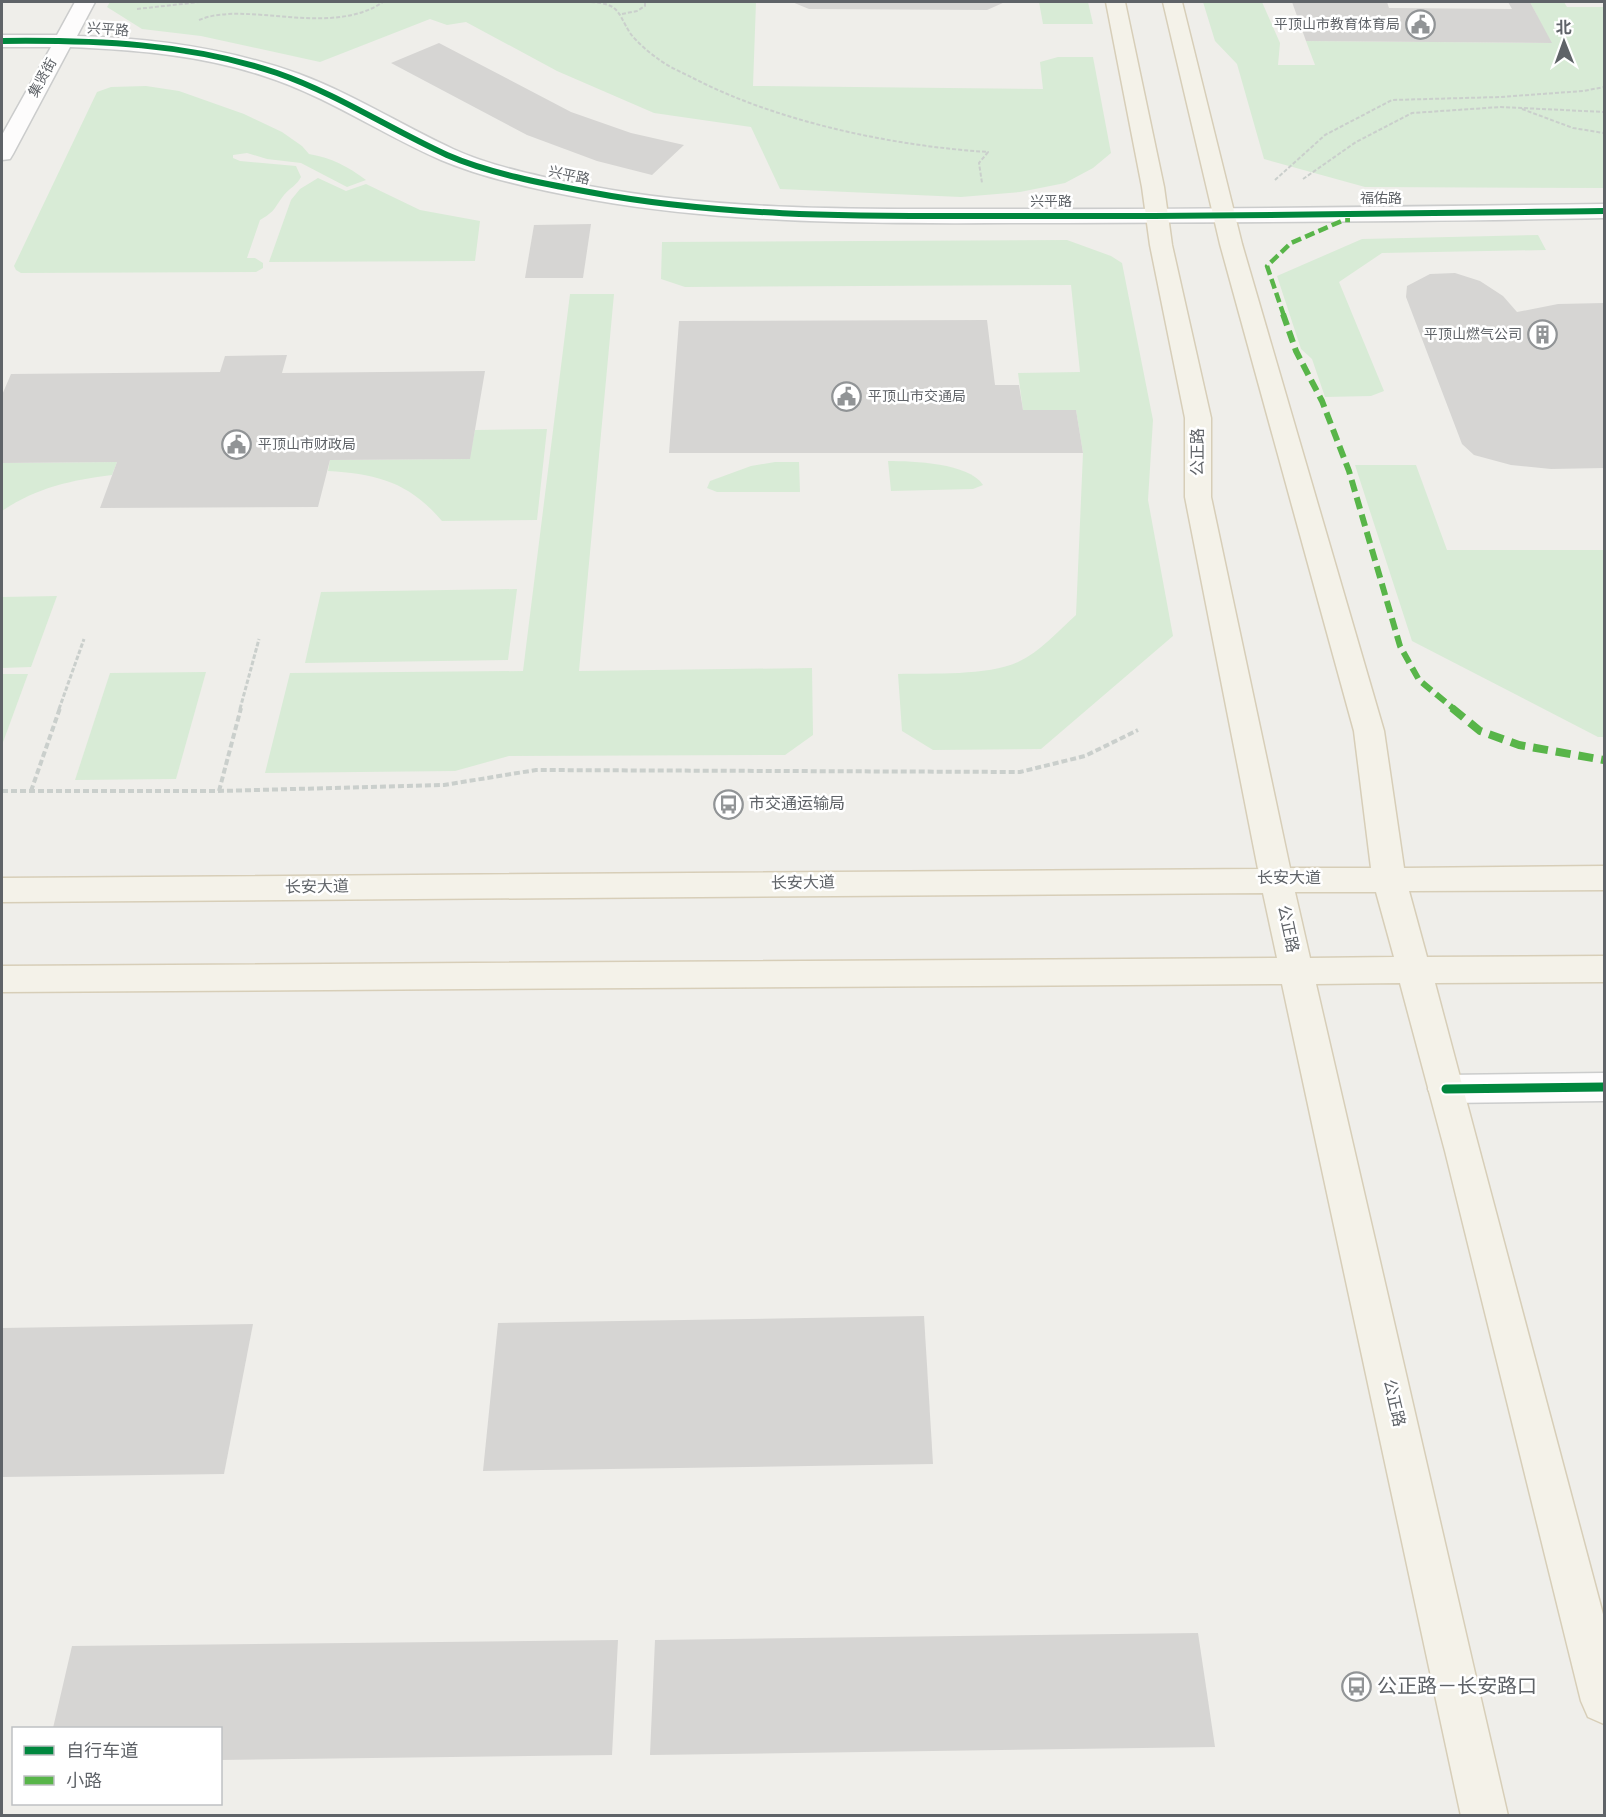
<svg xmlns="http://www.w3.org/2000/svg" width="1606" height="1817" font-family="'Source Sans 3','Noto Sans SC',sans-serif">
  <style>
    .green { fill: #d8ebd6 }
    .building { fill: #d6d5d3 }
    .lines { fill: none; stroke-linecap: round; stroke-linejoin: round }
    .minor-casing { stroke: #cbcccc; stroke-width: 3 }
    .major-casing { stroke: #d7ceb8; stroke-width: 3 }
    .path-far2 { stroke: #cacfcc; stroke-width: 2; stroke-dasharray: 4 2; stroke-linecap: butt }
    .path-far1 { stroke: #cacfcc; stroke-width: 3; stroke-dasharray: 4.5 2; stroke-linecap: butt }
    .path { stroke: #cacfcc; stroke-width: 4; stroke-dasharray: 6 3; stroke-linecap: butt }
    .minor { fill: #fdfcfc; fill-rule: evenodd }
    .major { fill: #f4f2e9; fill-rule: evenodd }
    .quiet-far2 { stroke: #58b549; stroke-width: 4.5; stroke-dasharray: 10 4.5; stroke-linecap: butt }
    .quiet-far1 { stroke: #58b549; stroke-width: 6; stroke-dasharray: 12 6; stroke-linecap: butt }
    .quiet { stroke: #58b549; stroke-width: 8; stroke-dasharray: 15 8; stroke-linecap: butt }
    .cycleway-far1-casing { stroke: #fff; stroke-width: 8 }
    .cycleway-casing { stroke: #fff; stroke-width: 13 }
    .cycleway-far1 { stroke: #00873e; stroke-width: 6 }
    .cycleway { stroke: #00873e; stroke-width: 9 }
    .labels { text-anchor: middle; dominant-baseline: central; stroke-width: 5; stroke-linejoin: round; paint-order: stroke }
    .far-poi-label { font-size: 14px; fill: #5f6368; stroke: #fff; text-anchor: end }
    .far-street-label { font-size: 14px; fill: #5f6368; stroke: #fff }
    .street-label { font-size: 16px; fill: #5f6368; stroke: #fff }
    .poi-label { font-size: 16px; fill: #5f6368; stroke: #fff; text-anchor: start }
    .near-poi-label { font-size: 20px; fill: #5f6368; stroke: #fff; text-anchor: start }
  </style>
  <rect width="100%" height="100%" fill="#efeeea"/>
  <g class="green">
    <polygon points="110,2 756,2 753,86 1043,89 1040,62 1058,57 1093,57 1111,153 1093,168 1065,183 1020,192 961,197 780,189 751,127 654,113 557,71 466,22 447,25 430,19 320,62 201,36 142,29 107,7"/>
    <polygon points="1039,2 1088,2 1093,24 1043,24"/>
    <polygon points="1203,2 1262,2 1280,43 1278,65 1315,65 1306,41 1551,43 1530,2 1564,2 1567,7 1604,7 1604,188 1365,187 1264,159 1237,64 1215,41"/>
    <path d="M 146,86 L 179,91 L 244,114 L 282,132 L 302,146 L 309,154 C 332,158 347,166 366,180 L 347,187 L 301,163 L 267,159 L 247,153 L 233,155 L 233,158 L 240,161 L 296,166 L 301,177 C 297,185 290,188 284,195 C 273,209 277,210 260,220 L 247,258 L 255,258 L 263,263 L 263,268 L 256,272 L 21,273 L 16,270 L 14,266 L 97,92 L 111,87 Z"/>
    <polygon points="318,178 346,191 366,184 420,210 480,221 475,261 269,262 291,200 300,189"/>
    <polygon points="1538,235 1546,250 1382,253 1339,282 1384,391 1371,396 1325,397 1312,359 1301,349 1277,276 1362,239"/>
    <path d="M 1067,240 L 1111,256 L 1122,263 L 1153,420 L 1148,500 L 1173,636 L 1041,749 L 933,750 L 902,731 L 898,674 C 932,673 987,676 1018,662 C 1040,652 1058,631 1076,615 L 1083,453 L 1076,410 L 1023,410 L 1018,373 L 1080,372 L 1071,285 L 685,287 L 661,279 L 662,242 Z"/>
    <polygon points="570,294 614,294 579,671 812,668 813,735 785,755 509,756 455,771 265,773 290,673 523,671"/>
    <path d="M 547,429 L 537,520 L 442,521 C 409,482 377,474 328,471 L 330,460 L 469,459 L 475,430 Z"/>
    <path d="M 888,461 C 913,461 969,463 983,485 L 973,489 L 891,491 Z"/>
    <path d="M 117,462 L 112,475 C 71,480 36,488 2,511 L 2,463 Z"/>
    <polygon points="775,462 799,462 800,492 717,492 707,488 710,481 751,466"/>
    <polygon points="1355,465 1416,465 1447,550 1604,550 1604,737 1598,737 1412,641"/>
    <polygon points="517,589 508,660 305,663 321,592"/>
    <polygon points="57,596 31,667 2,668 2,597"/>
    <polygon points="206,672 176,779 75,780 110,673"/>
    <polygon points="2,674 28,674 2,745"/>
  </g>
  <g class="building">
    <polygon points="792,2 1005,2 987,10 809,9"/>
    <polygon points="1292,2 1387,2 1389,8 1512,9 1508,2 1530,2 1552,43 1306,41"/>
    <polygon points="439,43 571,112 631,133 684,145 652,175 597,161 527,135 391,63"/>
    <polygon points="591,224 583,278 525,278 534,225"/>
    <polygon points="1455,273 1480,281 1503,296 1517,312 1558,304 1604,303 1604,468 1551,469 1511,465 1474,455 1462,444 1406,297 1407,286 1430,274"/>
    <polygon points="987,320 995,385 1019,385 1023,410 1076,410 1083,453 669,453 679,321"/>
    <polygon points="287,355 282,373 485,371 470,459 330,460 318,507 100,508 117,462 2,463 2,395 11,374 220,372 225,356"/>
    <polygon points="924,1316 933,1464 483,1471 498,1323"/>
    <polygon points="253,1324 224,1474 2,1477 2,1328"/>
    <polygon points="1198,1633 1215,1747 650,1755 655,1640"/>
    <polygon points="618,1640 612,1755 220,1760 220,1728 53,1728 72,1646"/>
  </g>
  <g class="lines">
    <defs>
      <g id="minor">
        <path d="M 75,2 L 95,2 L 77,36 C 153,38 227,48 299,74 C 353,94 401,125 453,149 C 492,167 547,178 589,186 C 727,212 870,209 1010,209 C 1208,210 1406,206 1604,204 L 1604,218 C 1424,222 1243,222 1063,223 C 906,223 747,227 593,200 C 547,192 483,178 441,160 C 381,134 327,96 264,76 C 201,55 136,50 70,47 L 13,154 L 10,159 L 2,160 L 2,135 L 51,47 L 2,47 L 2,35 L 57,35 Z"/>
        <polygon points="1604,1073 1604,1101 1446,1103 1433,1099 1428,1089 1433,1079 1446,1075"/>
      </g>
      <path id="major" d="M 1106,2 L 1125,2 L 1164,187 L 1172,245 L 1211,418 L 1211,497 L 1290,868 L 1371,868 L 1354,731 L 1220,244 L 1163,2 L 1182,2 L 1242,244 L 1384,731 L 1404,868 L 1604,866 L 1604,890 L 1409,891 L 1427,957 L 1604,956 L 1604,982 L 1435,983 L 1604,1618 L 1604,1724 L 1588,1717 L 1581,1701 L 1445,1151 L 1400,983 L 1316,984 L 1508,1816 L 1461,1816 L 1282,984 L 2,992 L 2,966 L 1277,958 L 1263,893 L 2,902 L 2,878 L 1258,869 L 1185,497 L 1185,418 L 1150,245 L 1142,187 ZM 1295,892 L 1376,892 L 1394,957 L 1310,958 Z"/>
    </defs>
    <use href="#minor" class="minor-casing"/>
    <use href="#major" class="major-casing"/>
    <g class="path-far2">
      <path d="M 591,2 C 620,4 617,12 630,33 C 636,41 648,52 657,58 C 667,66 681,72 693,78 C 778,122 893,146 988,152 L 979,163 L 982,183"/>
      <polyline points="137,9 200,2"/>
      <polyline points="622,14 637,11 645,6 645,2"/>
      <path d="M 199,20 C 246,0 330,38 383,2"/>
      <polyline points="1522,109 1573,128 1604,133"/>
      <polyline points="1303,179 1356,142 1412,113 1501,107 1604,112"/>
      <polyline points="1275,180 1325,135 1392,100 1500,97 1583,91 1604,87"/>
    </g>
    <g class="path-far1">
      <polyline points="59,709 84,639"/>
      <polyline points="240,709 259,639"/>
    </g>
    <g class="path">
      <polyline points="2,791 219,791 444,785 536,770 1020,772 1085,756 1138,730"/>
      <polyline points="31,791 60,708"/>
      <polyline points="219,791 241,708"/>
    </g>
    <use href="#minor" class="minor"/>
    <use href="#major" class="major"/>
    <polyline class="quiet-far2" points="1284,316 1267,266 1291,243 1344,220 1350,220"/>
    <polyline class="quiet-far1" points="1283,314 1296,351 1322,401 1349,471 1400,646 1419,680 1454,709"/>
    <polyline class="quiet" points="1452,708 1480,731 1519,745 1604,760"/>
    <defs>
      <path id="cycleway-far1" d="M 2,41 C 95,40 189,43 277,73 C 337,94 390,129 447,155 C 488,173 545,184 589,192 C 726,218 867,216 1006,216 C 1205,217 1405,213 1604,211"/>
      <polyline id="cycleway" points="1446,1089 1604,1087"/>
    </defs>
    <use href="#cycleway-far1" class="cycleway-far1-casing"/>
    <use href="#cycleway" class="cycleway-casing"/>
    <use href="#cycleway-far1" class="cycleway-far1"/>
    <use href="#cycleway" class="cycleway"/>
  </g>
  <defs>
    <symbol id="civic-ring" viewBox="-11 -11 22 22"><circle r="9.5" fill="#fff" stroke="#919496" stroke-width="1.5"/><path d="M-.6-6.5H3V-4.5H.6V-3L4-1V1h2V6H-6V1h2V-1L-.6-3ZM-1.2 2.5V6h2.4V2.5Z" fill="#919496"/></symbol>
    <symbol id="building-ring" viewBox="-11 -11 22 22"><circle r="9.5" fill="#fff" stroke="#919496" stroke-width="1.5"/><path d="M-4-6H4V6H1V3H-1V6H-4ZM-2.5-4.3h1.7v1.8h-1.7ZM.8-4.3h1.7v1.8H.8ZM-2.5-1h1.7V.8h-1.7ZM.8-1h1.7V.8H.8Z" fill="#919496"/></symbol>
    <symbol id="bus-ring" viewBox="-11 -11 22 22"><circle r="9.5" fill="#fff" stroke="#919496" stroke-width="1.5"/><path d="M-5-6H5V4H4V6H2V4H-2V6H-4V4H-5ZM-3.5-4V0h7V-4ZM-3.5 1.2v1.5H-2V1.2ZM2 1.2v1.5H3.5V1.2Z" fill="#919496"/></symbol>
  </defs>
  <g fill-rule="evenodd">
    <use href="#civic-ring" x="1404" y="8" width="33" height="33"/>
    <use href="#building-ring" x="1526" y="318" width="33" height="33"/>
    <use href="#civic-ring" x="830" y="380" width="33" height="33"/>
    <use href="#civic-ring" x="220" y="428" width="33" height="33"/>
    <use href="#bus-ring" x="712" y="788" width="33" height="33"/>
    <use href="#bus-ring" x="1340" y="1670" width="33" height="33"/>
  </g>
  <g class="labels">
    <g class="far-poi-label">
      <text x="1400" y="25">平顶山市教育体育局</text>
      <text x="1522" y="335">平顶山燃气公司</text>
      <text x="868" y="397" text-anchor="start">平顶山市交通局</text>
      <text x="258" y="445" text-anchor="start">平顶山市财政局</text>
    </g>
    <g class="far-street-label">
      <text transform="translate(108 30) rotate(4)">兴平路</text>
      <text transform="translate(43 78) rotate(-61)">集贤街</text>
      <text transform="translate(569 176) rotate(12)">兴平路</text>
      <text x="1381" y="199">福佑路</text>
      <text x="1051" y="202">兴平路</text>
    </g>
    <g class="street-label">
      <text transform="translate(1198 452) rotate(-90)">公正路</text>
      <text x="1289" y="878">长安大道</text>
      <text transform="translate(803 883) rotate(-1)">长安大道</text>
      <text transform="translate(317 887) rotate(-1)">长安大道</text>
      <text transform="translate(1288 929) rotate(78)">公正路</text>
      <text transform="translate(1394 1403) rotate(77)">公正路</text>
    </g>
    <g class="poi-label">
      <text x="749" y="804">市交通运输局</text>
    </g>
    <g class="near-poi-label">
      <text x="1377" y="1687">公正路－长安路口</text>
    </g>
  </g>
  <rect width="1606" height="1817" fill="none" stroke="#5f6368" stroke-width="6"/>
  <rect x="12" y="1727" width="210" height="78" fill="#ffffff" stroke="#bfc1c3" stroke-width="1.5"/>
  <rect x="24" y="1746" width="30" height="9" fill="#00873e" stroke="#bfc1c3" stroke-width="1.5"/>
  <text x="66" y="1757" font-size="18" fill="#5f6368">自行车道</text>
  <rect x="24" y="1776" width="30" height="9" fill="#58b549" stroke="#bfc1c3" stroke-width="1.5"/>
  <text x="66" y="1787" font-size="18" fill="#5f6368">小路</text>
  <g transform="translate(1564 42) rotate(359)" stroke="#ffffff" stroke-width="4.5" paint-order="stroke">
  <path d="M0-4.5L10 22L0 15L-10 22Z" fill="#5f6368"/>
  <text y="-9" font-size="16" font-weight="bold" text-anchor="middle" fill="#5f6368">北</text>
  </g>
</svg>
